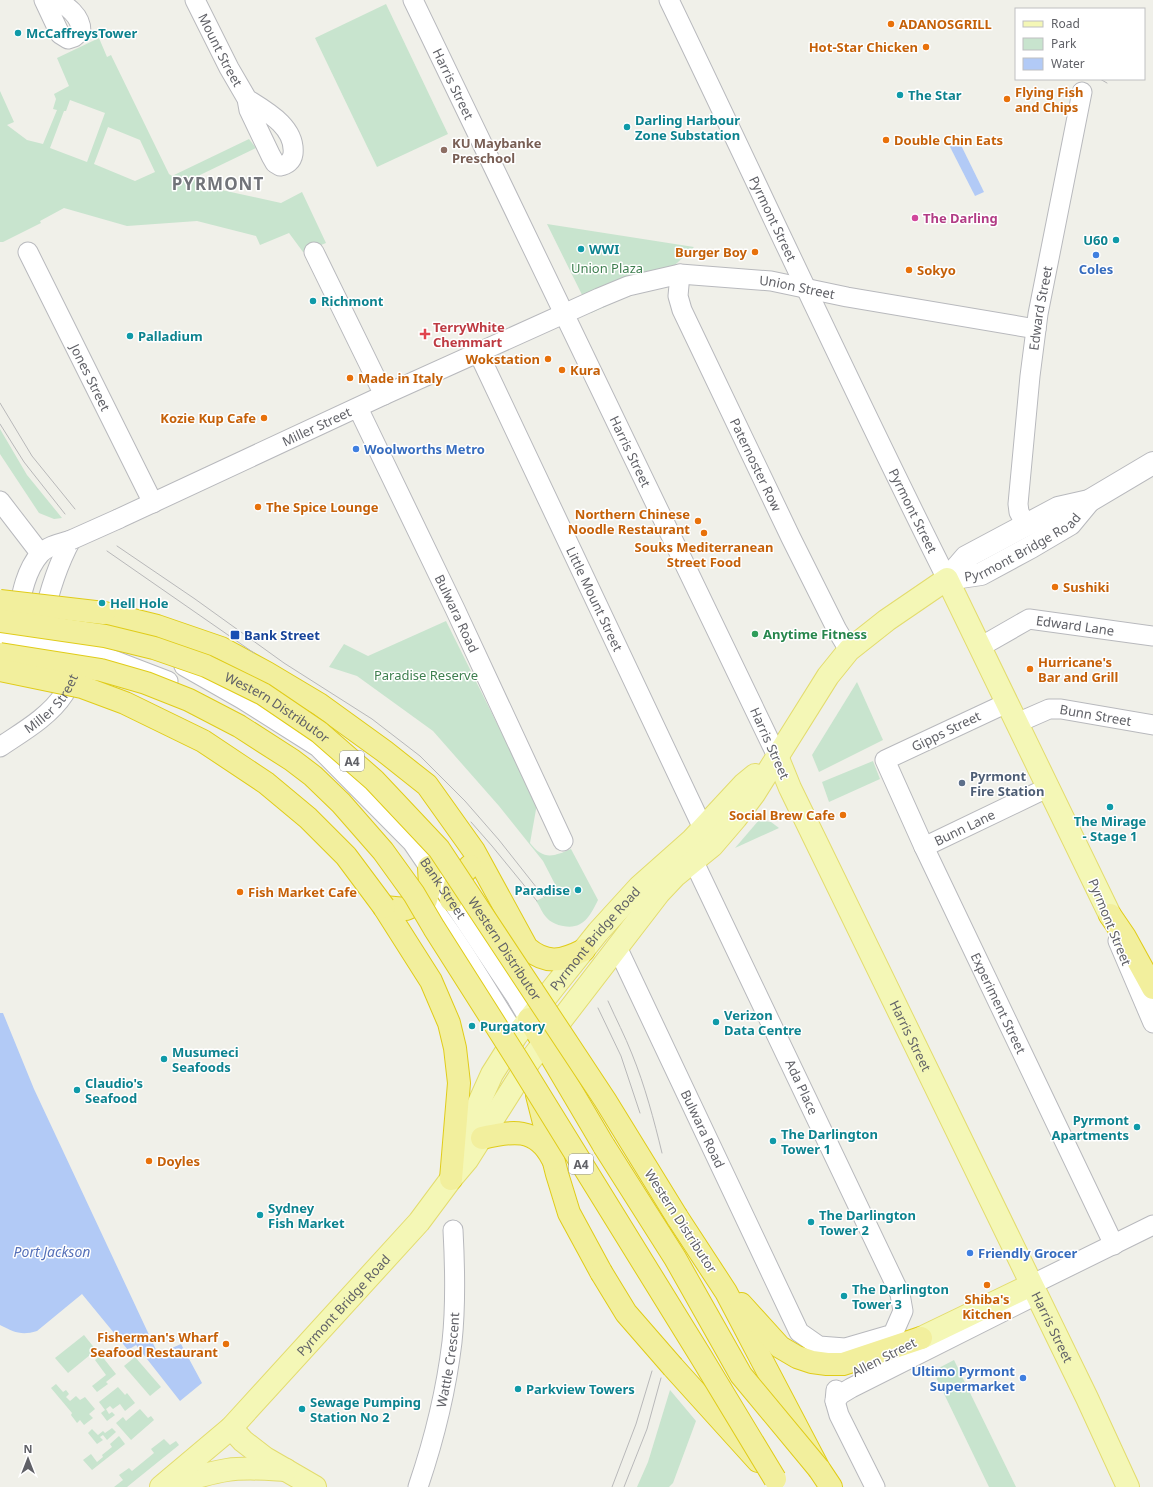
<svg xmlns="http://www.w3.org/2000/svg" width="1153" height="1487" font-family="'Noto Sans',sans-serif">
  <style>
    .green { fill: #c8e4ce; fill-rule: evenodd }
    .water { fill: #b2caf6 }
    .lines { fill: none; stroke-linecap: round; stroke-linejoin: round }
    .minor-casing { stroke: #b8b9bd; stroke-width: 21 }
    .tertiary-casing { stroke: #b8b9bd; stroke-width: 24 }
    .primary-casing { stroke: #e3dc6e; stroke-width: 24 }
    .motorway-casing { stroke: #e0cc19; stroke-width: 24 }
    .minor { stroke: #fff; stroke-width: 19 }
    .tertiary { stroke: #fff; stroke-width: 22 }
    .primary { stroke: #f4f7b6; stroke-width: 22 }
    .motorway { stroke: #f2ef9d; stroke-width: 22 }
    .tram { stroke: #b8b8b9; stroke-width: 1 }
    .minor-bridge-casing { stroke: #b8b9bd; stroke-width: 21; stroke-linecap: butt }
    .motorway-bridge-casing { stroke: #e0cc19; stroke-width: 24; stroke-linecap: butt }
    .minor-bridge { stroke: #fff; stroke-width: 19 }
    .motorway-bridge { stroke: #f2ef9d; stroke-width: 22 }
    .food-dot { fill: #e8710a; stroke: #fff; stroke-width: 1.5 }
    .culture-dot { fill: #0f9aa8; stroke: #fff; stroke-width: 1.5 }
    .education-dot { fill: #8d6e63; stroke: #fff; stroke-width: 1.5 }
    .hotel-dot { fill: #d1479c; stroke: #fff; stroke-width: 1.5 }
    .shop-dot { fill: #3f7fe0; stroke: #fff; stroke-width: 1.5 }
    .health-dot { fill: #e0444e; stroke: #fff; stroke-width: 1.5 }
    .leisure-dot { fill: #2e9e5b; stroke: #fff; stroke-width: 1.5 }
    .transit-dot { fill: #1a4fb4; stroke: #fff; stroke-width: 1.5 }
    .service-dot { fill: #5c6f8a; stroke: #fff; stroke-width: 1.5 }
    .labels { text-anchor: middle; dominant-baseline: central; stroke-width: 3; stroke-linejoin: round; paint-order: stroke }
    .shield { fill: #fff; stroke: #909095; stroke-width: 1 }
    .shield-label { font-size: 12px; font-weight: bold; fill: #606167 }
    .food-label { font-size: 13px; font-weight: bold; fill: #c56008; stroke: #fff; text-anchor: start }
    .culture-label { font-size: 13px; font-weight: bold; fill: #0d838f; stroke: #fff; text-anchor: start }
    .street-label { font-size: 13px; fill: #606167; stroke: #fff }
    .education-label { font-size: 13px; font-weight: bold; fill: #785e54; stroke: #fff; text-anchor: start }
    .hotel-label { font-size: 13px; font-weight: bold; fill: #b23c85; stroke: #fff; text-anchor: start }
    .park-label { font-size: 13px; fill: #3e7f4f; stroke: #fff }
    .shop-label { font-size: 13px; font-weight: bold; fill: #366cbe; stroke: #fff; text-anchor: start }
    .health-label { font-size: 13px; font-weight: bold; fill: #be3a42; stroke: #fff; text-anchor: start }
    .leisure-label { font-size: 13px; font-weight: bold; fill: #27864d; stroke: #fff; text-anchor: start }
    .transit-label { font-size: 13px; font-weight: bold; fill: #164399; stroke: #fff; text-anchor: start }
    .service-label { font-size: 13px; font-weight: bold; fill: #4e5e75; stroke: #fff; text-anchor: start }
    .water-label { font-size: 14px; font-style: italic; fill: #5671b9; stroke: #fff }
    .district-label { font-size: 17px; font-weight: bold; letter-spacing: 1px; fill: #717379; stroke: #fff }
  </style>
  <rect width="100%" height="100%" fill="#f0f0e9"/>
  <g class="green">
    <polygon points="386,4 448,134 377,167 315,38"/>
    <path d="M 99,38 L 107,57 L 111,55 L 169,174 L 172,176 L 249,139 L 256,148 L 200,175 L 201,191 L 217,189 L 281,203 L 302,192 L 326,243 L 303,252 L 289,233 L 260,245 L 256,236 L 197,221 L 127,226 L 64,208 L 40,221 L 41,223 L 3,242 L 0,242 L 0,91 L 14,122 L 7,125 L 27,140 L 43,144 L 57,110 L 53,109 L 56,99 L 54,94 L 69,86 L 57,58 ZM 70,100 L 105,113 L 87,162 L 50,148 L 64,111 L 66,111 ZM 108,127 L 140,140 L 155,172 L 135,181 L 94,164 Z"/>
    <polygon points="547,224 694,247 676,264 660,282 591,313"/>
    <polygon points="0,429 27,475 62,518 54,519 39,513 0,454"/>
    <path d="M 446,621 L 537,804 L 530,843 C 543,860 553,857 571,849 L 598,900 C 590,916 583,930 563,926 C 557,925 550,922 546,917 C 542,913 540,906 536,901 L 558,890 L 543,861 L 499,806 L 433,731 L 357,676 L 329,667 L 344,644 L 368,656 Z"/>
    <polygon points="857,682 883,740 819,772 812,755"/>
    <polygon points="873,761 880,779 829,802 822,782"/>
    <polygon points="759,820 771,822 779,828 735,848"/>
    <polygon points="84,1335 96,1350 68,1373 55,1358"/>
    <polygon points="101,1355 116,1374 106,1382 108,1384 97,1392 92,1386 106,1375 95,1360"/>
    <polygon points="135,1357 161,1387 150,1396 124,1366"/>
    <polygon points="954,1360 1016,1487 989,1487 933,1371"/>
    <polygon points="56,1384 63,1392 66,1390 69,1394 66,1397 70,1401 76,1396 80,1400 85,1397 95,1409 89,1414 93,1418 84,1425 80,1420 77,1423 71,1415 72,1413 51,1388"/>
    <polygon points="118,1387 125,1395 127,1393 135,1403 125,1411 120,1404 113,1409 110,1406 106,1409 109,1414 112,1412 115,1415 107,1421 101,1413 105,1410 99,1402"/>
    <polygon points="670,1390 696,1421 673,1483 669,1487 637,1487 648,1462"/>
    <polygon points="140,1409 148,1418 151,1416 154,1420 131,1440 116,1423 123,1417 126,1421"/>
    <polygon points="112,1428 116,1432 107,1440 103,1435 100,1437 103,1440 97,1444 88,1433 92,1429 98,1435 103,1431 105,1433"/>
    <polygon points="119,1436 125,1444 92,1470 83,1460 91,1454 97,1462 103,1457 102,1455 112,1447 110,1444"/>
    <polygon points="164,1439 170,1445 176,1441 179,1445 127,1487 114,1487 123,1480 119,1475 129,1468 132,1471 154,1453 151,1449"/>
  </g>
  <g class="water">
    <polygon points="958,139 984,192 975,196 948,143"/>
    <path d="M 0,1013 L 3,1013 L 34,1089 L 158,1354 L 181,1344 L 202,1383 L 180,1401 L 136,1345 L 128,1350 L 82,1294 L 37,1331 C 21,1336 14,1332 0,1325 Z"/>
  </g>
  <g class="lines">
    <defs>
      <g id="minor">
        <path d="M 44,0 L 60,34 L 68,39 L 74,37 L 81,31 C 81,16 67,5 54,0"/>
        <path id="s1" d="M 195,0 L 229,68 L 247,99 L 249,110 L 271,156 L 275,163 L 280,166 C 287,165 292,161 293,154 C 296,127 266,111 247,99"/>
        <path id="s2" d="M 413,0 L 777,756"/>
        <path id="s3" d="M 669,0 C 762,193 851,388 947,579"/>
        <path id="s4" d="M 28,252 L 153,503"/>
        <polyline points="314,252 384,395"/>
        <path id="s5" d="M 680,274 L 678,296 L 682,310 L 791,538 L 837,630 L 849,650"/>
        <path id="s6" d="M 478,352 L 709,841"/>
        <path id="s7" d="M 358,408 L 455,609 L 563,841"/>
        <polyline points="0,501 40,553"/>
        <path id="s8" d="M 118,519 L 384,395 L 599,298 L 628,286 L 680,274 L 771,281 L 847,297 L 1036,329"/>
        <path id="s9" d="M 1026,525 L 1019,512 L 1018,504 L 1030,376 L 1038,314 L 1082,92"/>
        <path d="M 17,618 C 21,597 25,571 40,554 C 47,546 61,543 71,540"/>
        <path d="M 43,620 C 49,592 57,566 71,540"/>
        <polyline points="0,634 13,638 39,642 95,653 168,681"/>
        <path id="s10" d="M 980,647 L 1029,619 L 1153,636"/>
        <path id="s11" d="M 184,666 L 242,699 L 318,747 L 412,842 L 442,886 L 516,997 L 529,1019"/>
        <path id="s12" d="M 1007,703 L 885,760 L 924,847 L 1114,1245"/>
        <path id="s13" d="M 1017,723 L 1049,709 L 1061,709 L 1153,725"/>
        <path id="s14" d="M 0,747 C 22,732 49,717 64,694 C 68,687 72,679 75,672"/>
        <path id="s15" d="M 924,847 L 1049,787"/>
        <path d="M 428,902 C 461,944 487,991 516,1036"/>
        <polyline points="1118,941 1153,1023"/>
        <path id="s16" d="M 617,947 L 799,1332 L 819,1346 L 845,1348 L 893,1334 L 903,1311 L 900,1294 L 693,860"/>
        <polyline points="1031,1285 1153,1225"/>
        <polyline points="836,1390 835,1401 839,1415 875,1487"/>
        <polyline points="835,1401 841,1394 851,1388 1036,1295"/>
        <path id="s17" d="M 418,1487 C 434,1440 446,1392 452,1342 C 456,1305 455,1267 453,1230"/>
      </g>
      <g id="tertiary">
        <polyline points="947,579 966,557 1058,508 1089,501 1153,463"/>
        <path id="s18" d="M 947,579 L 981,574 L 1031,547 L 1070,524 L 1089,501"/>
      </g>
      <g id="primary">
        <path id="s19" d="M 777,756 L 790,788 L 1087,1398 L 1128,1487"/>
        <path id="s20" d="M 458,1159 L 473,1116 L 492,1074 L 516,1036 L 554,987 L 598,932 L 639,887 L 692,840 L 744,784 L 755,775"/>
        <polyline points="921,1338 1031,1285"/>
        <polyline points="231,1428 243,1441 265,1458 315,1487"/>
        <path d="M 169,1485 C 188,1480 207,1473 227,1470 C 246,1467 267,1469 286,1470"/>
        <path id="s21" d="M 161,1487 L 231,1428 L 419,1222 L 451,1179 L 467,1160 L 529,1062 L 659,893 L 675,876 L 712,846 L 736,818 L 754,794 L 828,676 L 849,650 L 887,620 L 947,579 L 1110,915"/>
      </g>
      <g id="motorway">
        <path d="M 104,613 L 157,626 L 221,648 L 267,673 L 319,704 L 384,751 L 427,785 L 474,851 L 527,948 C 547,965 562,961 584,950"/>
        <polyline points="451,900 456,881 470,866"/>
        <polyline points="384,907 431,981 449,1023 455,1048 459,1083 451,1179"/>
        <polyline points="384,907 406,909 426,900 430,886 429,867"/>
        <polyline points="1110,915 1125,937 1153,988"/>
        <polyline points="529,1019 604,1146"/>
        <polyline points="537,1095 557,1174 569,1213 601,1272"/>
        <path d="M 482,1138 C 512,1131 536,1127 552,1158"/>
        <polyline points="677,1217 726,1292 819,1469 831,1487"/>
        <polyline points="741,1304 780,1347 797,1357 812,1362 827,1364 843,1364 921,1338"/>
        <polyline points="673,1367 758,1461"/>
      </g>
    </defs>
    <use href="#minor" class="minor-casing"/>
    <use href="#tertiary" class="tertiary-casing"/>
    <use href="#primary" class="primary-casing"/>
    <use href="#motorway" class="motorway-casing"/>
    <use href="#minor" class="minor"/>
    <use href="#tertiary" class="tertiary"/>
    <use href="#primary" class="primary"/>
    <use href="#motorway" class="motorway"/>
    <g class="tram">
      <polyline points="1100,79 1107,83"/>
      <polyline points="0,403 32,456 75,509"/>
      <polyline points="0,424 24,462 65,514"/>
      <polyline points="117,546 195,599 284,663 372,719 420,756 465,801 499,840 544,897"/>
      <polyline points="107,551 254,653"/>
      <polyline points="471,822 492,846 537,901"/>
      <path d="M 608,1001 C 616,1019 625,1036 632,1054 C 645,1086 654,1120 662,1153"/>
      <polyline points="598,1008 621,1056 640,1113"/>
      <polyline points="612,1487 636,1424 652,1371"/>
      <polyline points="624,1487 647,1429 661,1378"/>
    </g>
    <defs>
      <polyline id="minor-bridge" points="71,540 118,519"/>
      <g id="motorway-bridge">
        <polyline points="0,601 104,613"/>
        <path id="s22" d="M 0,621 L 105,636 L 154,648 L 206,666 L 263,694 L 319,732 L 374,780 L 439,849 L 605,1100 L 677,1217"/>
        <polyline points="0,654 101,670 146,683 189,700 239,726 292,760 313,776 341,803 383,851 414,894 434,928 519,1062 700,1355 775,1479"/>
        <polyline points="0,670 82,687 125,703 203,741 266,783 308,818 346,856 384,907"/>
        <polyline points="604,1146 675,1258 741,1375 819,1469"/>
        <polyline points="601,1272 626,1313 673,1367"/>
      </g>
    </defs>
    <use href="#minor-bridge" class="minor-bridge-casing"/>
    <use href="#motorway-bridge" class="motorway-bridge-casing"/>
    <use href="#minor-bridge" class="minor-bridge"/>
    <use href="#motorway-bridge" class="motorway-bridge"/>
  </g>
  <g class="food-dot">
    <circle cx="891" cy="24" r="4"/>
    <circle cx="926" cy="47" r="4"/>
    <circle cx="1007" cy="99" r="4"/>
    <circle cx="886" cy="140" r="4"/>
    <circle cx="755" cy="252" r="4"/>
    <circle cx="909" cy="270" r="4"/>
    <circle cx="548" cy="359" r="4"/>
    <circle cx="562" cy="370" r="4"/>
    <circle cx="350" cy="378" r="4"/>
    <circle cx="264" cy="418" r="4"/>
    <circle cx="258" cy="507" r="4"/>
    <circle cx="698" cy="521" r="4"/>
    <circle cx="704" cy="533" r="4"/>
    <circle cx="1055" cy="587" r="4"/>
    <circle cx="1030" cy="669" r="4"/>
    <circle cx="843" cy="815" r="4"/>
    <circle cx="240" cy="892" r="4"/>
    <circle cx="149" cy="1161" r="4"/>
    <circle cx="987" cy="1285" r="4"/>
    <circle cx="226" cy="1344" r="4"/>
  </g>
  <g class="culture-dot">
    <circle cx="18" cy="33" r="4"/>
    <circle cx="900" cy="95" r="4"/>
    <circle cx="627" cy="127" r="4"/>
    <circle cx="1116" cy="240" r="4"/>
    <circle cx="581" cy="249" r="4"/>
    <circle cx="313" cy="301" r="4"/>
    <circle cx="130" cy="336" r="4"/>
    <circle cx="102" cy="603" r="4"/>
    <circle cx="1110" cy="807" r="4"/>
    <circle cx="578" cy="890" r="4"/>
    <circle cx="716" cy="1022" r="4"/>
    <circle cx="472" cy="1026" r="4"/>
    <circle cx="164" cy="1059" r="4"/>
    <circle cx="77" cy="1090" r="4"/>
    <circle cx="1137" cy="1127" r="4"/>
    <circle cx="773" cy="1141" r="4"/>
    <circle cx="260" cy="1215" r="4"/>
    <circle cx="811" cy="1222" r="4"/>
    <circle cx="844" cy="1296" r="4"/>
    <circle cx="518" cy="1389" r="4"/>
    <circle cx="302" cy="1409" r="4"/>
  </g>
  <circle class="education-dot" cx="444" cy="150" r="4"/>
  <circle class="hotel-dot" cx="915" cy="218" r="4"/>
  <g class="shop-dot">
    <circle cx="1096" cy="255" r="4"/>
    <circle cx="356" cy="449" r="4"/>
    <circle cx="970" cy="1253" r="4"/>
    <circle cx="1023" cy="1378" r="4"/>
  </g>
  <path class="health-dot" d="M423 328h4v4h4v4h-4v4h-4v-4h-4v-4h4z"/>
  <circle class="leisure-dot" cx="755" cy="634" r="4"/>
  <rect class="transit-dot" x="230" y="630" width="10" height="10" rx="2"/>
  <circle class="service-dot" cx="962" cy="783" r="4"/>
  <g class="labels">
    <g class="shield">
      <rect x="340" y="751" width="24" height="20" rx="3"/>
      <rect x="569" y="1154" width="24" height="20" rx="3"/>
    </g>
    <g class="shield-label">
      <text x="352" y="761">A4</text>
      <text x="581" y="1164">A4</text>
    </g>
    <g class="food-label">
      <text x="899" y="24">ADANOSGRILL</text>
      <text x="918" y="47" text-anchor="end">Hot-Star Chicken</text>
      <text x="1015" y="92">Flying Fish<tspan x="1015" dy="15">and Chips</tspan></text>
      <text x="894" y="140">Double Chin Eats</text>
      <text x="747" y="252" text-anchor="end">Burger Boy</text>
      <text x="917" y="270">Sokyo</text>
      <text x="540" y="359" text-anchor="end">Wokstation</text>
      <text x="570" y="370">Kura</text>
      <text x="358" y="378">Made in Italy</text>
      <text x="256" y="418" text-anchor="end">Kozie Kup Cafe</text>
      <text x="266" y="507">The Spice Lounge</text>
      <text x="690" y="514" text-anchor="end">Northern Chinese<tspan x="690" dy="15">Noodle Restaurant</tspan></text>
      <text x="704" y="547" text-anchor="middle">Souks Mediterranean<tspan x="704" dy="15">Street Food</tspan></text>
      <text x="1063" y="587">Sushiki</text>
      <text x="1038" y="662">Hurricane's<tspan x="1038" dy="15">Bar and Grill</tspan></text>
      <text x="835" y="815" text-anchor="end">Social Brew Cafe</text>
      <text x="248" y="892">Fish Market Cafe</text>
      <text x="157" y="1161">Doyles</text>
      <text x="987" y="1299" text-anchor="middle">Shiba's<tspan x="987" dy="15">Kitchen</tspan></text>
      <text x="218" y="1337" text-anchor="end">Fisherman's Wharf<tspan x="218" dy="15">Seafood Restaurant</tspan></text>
    </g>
    <g class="culture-label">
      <text x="26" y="33">McCaffreysTower</text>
      <text x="908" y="95">The Star</text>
      <text x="635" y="120">Darling Harbour<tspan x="635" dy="15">Zone Substation</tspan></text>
      <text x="1108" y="240" text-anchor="end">U60</text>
      <text x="589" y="249">WWI</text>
      <text x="321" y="301">Richmont</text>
      <text x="138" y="336">Palladium</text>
      <text x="110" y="603">Hell Hole</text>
      <text x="1110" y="821" text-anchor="middle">The Mirage<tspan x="1110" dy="15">- Stage 1</tspan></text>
      <text x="570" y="890" text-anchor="end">Paradise</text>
      <text x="724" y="1015">Verizon<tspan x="724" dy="15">Data Centre</tspan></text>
      <text x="480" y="1026">Purgatory</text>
      <text x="172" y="1052">Musumeci<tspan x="172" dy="15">Seafoods</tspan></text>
      <text x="85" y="1083">Claudio's<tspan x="85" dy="15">Seafood</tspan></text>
      <text x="1129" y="1120" text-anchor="end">Pyrmont<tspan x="1129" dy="15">Apartments</tspan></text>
      <text x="781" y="1134">The Darlington<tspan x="781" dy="15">Tower 1</tspan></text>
      <text x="268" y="1208">Sydney<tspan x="268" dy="15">Fish Market</tspan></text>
      <text x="819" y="1215">The Darlington<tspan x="819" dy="15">Tower 2</tspan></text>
      <text x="852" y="1289">The Darlington<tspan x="852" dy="15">Tower 3</tspan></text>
      <text x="526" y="1389">Parkview Towers</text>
      <text x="310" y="1402">Sewage Pumping<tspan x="310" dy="15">Station No 2</tspan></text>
    </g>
    <g class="street-label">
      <text stroke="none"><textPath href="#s1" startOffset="56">Mount Street</textPath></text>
      <text stroke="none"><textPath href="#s2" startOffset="93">Harris Street</textPath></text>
      <text stroke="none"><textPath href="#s3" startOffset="242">Pyrmont Street</textPath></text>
      <text stroke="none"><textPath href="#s8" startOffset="732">Union Street</textPath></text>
      <text stroke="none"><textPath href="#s9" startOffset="220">Edward Street</textPath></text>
      <text stroke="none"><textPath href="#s4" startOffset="140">Jones Street</textPath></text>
      <text stroke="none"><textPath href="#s8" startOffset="219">Miller Street</textPath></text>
      <text stroke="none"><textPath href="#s2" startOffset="501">Harris Street</textPath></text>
      <text stroke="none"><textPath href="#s5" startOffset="208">Paternoster Row</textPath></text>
      <text stroke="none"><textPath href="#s3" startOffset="566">Pyrmont Street</textPath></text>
      <text stroke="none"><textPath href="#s18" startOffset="83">Pyrmont Bridge Road</textPath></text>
      <text stroke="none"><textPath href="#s6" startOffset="273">Little Mount Street</textPath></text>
      <text stroke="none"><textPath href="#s7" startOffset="228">Bulwara Road</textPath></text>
      <text stroke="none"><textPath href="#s10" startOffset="103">Edward Lane</textPath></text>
      <text stroke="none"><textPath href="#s14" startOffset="68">Miller Street</textPath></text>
      <text stroke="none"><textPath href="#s22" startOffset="294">Western Distributor</textPath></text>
      <text stroke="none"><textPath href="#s13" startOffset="82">Bunn Street</textPath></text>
      <text transform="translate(946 731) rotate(-26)">Gipps Street</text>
      <text transform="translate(770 743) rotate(66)">Harris Street</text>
      <text stroke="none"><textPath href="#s15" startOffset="45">Bunn Lane</textPath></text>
      <text stroke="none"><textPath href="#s11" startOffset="346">Bank Street</textPath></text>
      <text transform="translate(1110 922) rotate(68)">Pyrmont Street</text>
      <text stroke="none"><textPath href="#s20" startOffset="262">Pyrmont Bridge Road</textPath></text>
      <text stroke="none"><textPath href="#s22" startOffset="630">Western Distributor</textPath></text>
      <text stroke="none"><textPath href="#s12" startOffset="403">Experiment Street</textPath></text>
      <text stroke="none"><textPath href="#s19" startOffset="310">Harris Street</textPath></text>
      <text transform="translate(802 1087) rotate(65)">Ada Place</text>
      <text stroke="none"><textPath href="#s16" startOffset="201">Bulwara Road</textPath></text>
      <text transform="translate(681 1221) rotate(57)">Western Distributor</text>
      <text stroke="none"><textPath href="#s21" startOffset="258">Pyrmont Bridge Road</textPath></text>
      <text stroke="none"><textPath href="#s19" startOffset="634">Harris Street</textPath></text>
      <text transform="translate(884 1357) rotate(-27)">Allen Street</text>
      <text stroke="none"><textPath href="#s17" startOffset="131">Wattle Crescent</textPath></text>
    </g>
    <g class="education-label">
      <text x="452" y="143">KU Maybanke<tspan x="452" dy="15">Preschool</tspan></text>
    </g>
    <g class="hotel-label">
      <text x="923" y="218">The Darling</text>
    </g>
    <g class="park-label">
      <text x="607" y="268">Union Plaza</text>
      <text x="426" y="675">Paradise Reserve</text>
    </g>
    <g class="shop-label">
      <text x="1096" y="269" text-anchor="middle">Coles</text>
      <text x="364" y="449">Woolworths Metro</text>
      <text x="978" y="1253">Friendly Grocer</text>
      <text x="1015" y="1371" text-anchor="end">Ultimo Pyrmont<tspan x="1015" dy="15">Supermarket</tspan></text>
    </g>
    <g class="health-label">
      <text x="433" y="327">TerryWhite<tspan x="433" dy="15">Chemmart</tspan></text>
    </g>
    <g class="leisure-label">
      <text x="763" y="634">Anytime Fitness</text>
    </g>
    <g class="transit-label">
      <text x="244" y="635">Bank Street</text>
    </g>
    <g class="service-label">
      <text x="970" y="776">Pyrmont<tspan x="970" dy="15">Fire Station</tspan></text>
    </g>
    <g class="water-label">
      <text x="52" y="1251">Port Jackson</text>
    </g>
    <g class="district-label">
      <text x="218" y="183">PYRMONT</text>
    </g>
  </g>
  <rect x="1015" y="8" width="130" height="72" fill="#ffffff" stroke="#bfc0c2"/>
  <rect x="1023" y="21" width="20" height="6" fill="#f4f7b6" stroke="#bfc0c2"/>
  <text x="1051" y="28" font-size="12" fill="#606167">Road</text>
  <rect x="1023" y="38" width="20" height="12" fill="#c8e4ce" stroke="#bfc0c2"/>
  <text x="1051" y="48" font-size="12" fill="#606167">Park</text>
  <rect x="1023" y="58" width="20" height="12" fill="#b2caf6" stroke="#bfc0c2"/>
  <text x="1051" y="68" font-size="12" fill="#606167">Water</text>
  <g transform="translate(28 1459)" stroke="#ffffff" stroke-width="3" paint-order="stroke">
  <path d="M0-3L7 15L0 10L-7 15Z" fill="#606167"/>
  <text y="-6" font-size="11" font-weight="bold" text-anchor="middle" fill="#606167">N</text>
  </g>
</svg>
